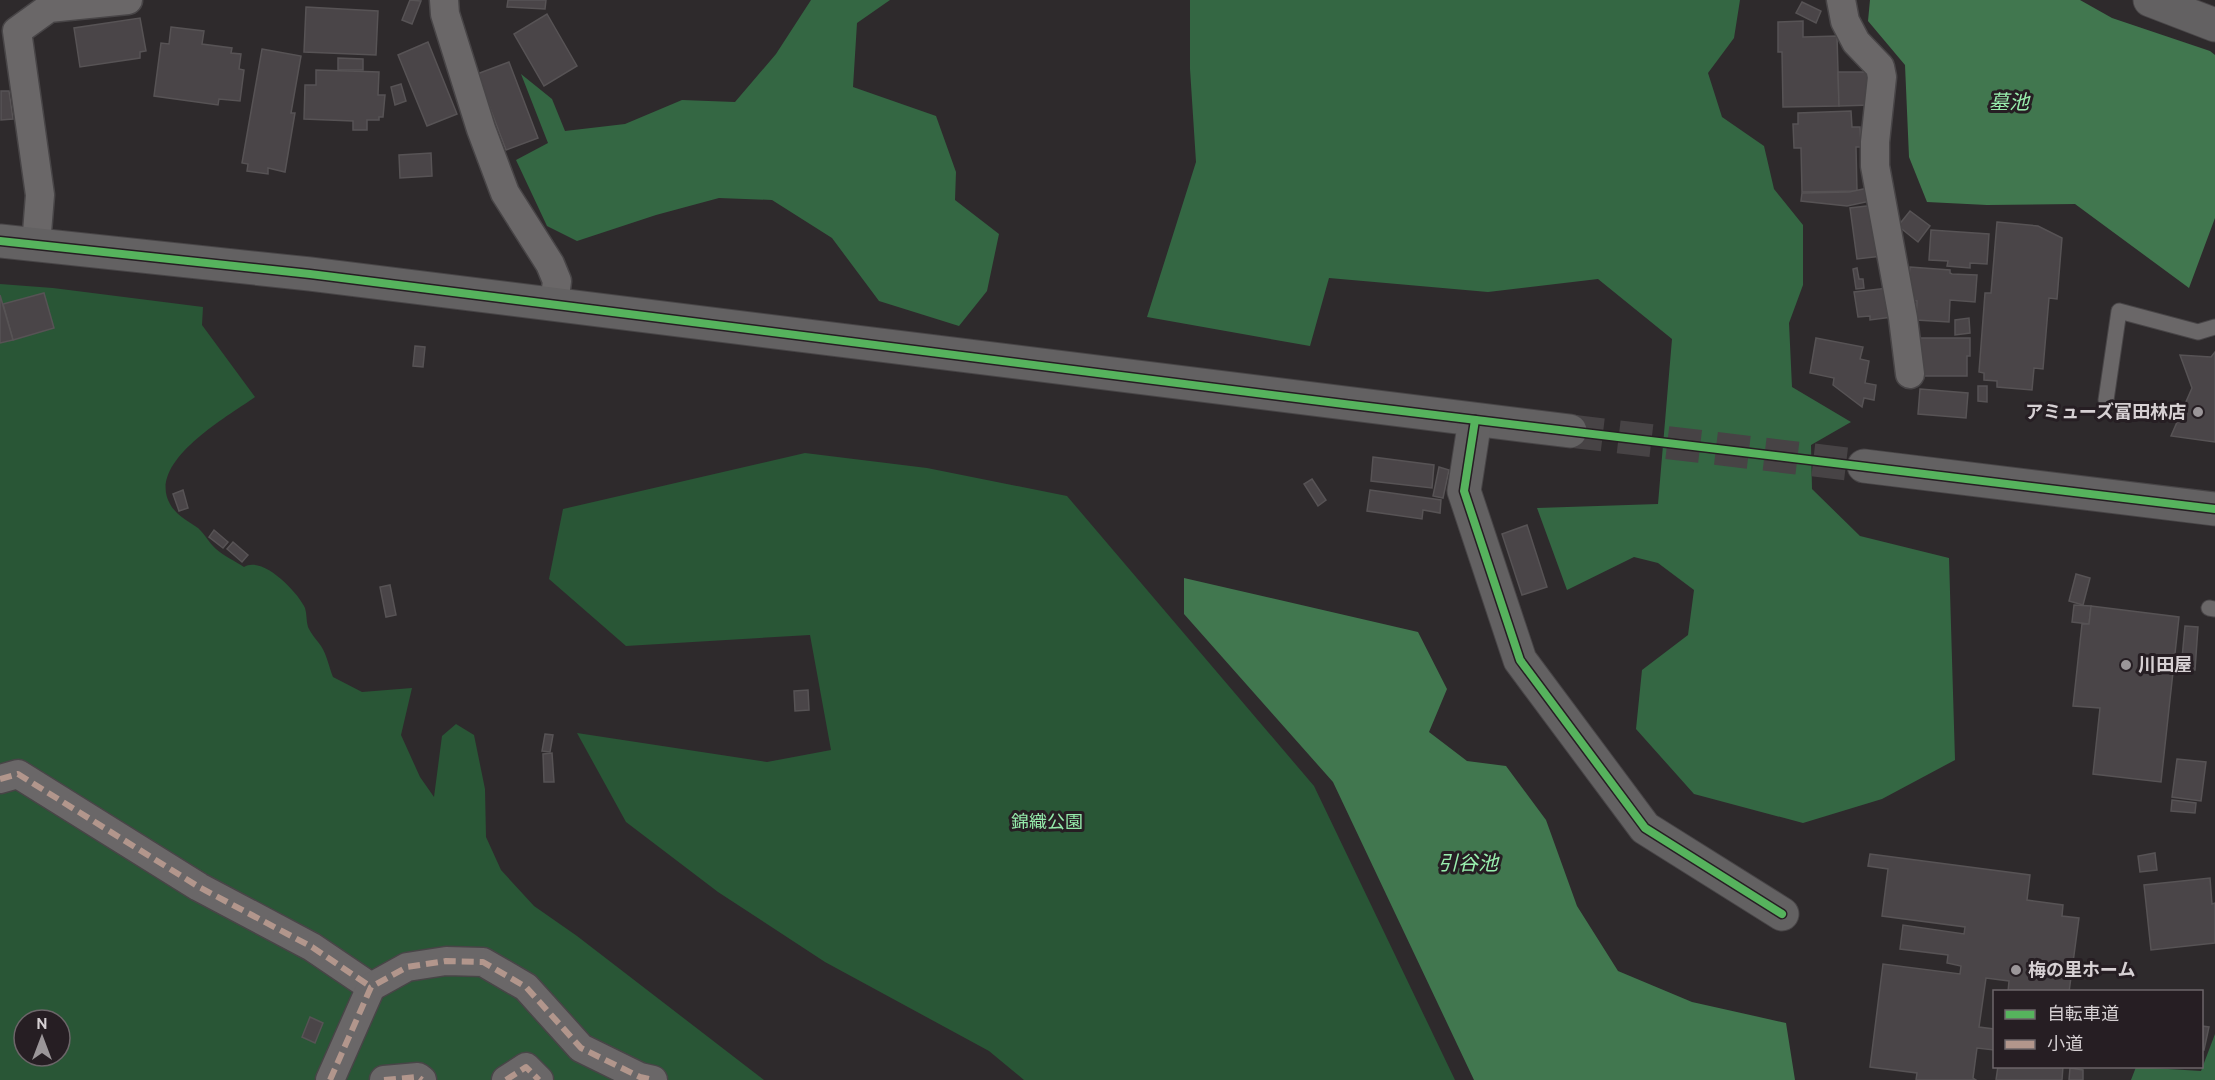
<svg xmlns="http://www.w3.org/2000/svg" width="2215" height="1080" font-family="Cabin,'Noto Sans JP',sans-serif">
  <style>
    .green { fill: #295636; fill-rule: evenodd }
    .forest { fill: #346743 }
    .water { fill: #41774f }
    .building { fill: #4a4548; stroke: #575355; stroke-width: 1.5 }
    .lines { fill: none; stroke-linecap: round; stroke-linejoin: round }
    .secondary-tunnel { stroke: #474345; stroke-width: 33; stroke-dasharray: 33 16; stroke-linecap: butt }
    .lane-casing { stroke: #484547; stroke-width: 17 }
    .street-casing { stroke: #484547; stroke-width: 31 }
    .secondary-casing { stroke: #484547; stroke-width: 35 }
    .lane { stroke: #6a6768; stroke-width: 15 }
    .street { stroke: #6a6768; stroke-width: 28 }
    .secondary { stroke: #636162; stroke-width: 33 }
    .quiet { stroke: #b2968c; stroke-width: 6; stroke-dasharray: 12 6; stroke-linecap: butt }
    .cycleway-casing { stroke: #261e23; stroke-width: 11 }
    .cycleway { stroke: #56b35d; stroke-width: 8 }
    .poi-dot { fill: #9b9699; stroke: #261e23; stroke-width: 2 }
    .labels { text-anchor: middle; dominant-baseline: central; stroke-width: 6; stroke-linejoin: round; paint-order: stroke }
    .poi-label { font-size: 18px; font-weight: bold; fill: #d6d0d3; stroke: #261e23; text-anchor: start }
    .park-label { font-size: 18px; fill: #94eaaa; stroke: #261e23 }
    .water-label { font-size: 20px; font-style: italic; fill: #9af0af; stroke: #261e23 }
  </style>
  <rect width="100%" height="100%" fill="#2e2a2c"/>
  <g class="green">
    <path d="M 0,284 L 53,288 L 203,307 L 202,325 L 255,397 C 227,417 146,462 170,504 C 176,515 188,521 198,528 C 205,534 209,543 216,549 C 224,556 235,561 244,567 C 262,555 298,592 305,608 C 307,614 306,621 308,627 C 311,634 317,640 321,646 C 327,655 329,667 333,677 L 362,692 L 412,688 L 401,735 L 420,777 L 434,797 L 442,736 L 456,724 L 474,735 L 485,789 L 486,837 L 501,870 L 534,906 L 577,936 L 764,1080 L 0,1080 ZM 24,1020 L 60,1020 L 60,1056 L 24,1056 Z"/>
    <polygon points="805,453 927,468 1067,496 1314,786 1455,1080 1024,1080 989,1051 825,962 718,892 626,822 577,733 767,762 831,750 810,635 626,646 549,579 563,509"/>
  </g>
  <g class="forest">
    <polygon points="811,0 890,0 857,23 853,87 936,116 956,172 955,200 999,234 987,291 959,326 879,301 832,238 772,200 719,198 656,215 577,241 547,226 516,160 548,143 521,74 552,99 565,131 625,124 682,100 735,102 776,54"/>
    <polygon points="1190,0 1740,0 1734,38 1708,73 1722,117 1764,146 1774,189 1803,225 1803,285 1789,323 1792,387 1851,422 1811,445 1812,489 1860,536 1949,558 1955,760 1882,799 1803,823 1694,794 1636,729 1642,670 1688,635 1694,590 1658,563 1634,557 1567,590 1537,508 1658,504 1672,339 1598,279 1488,292 1329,278 1310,346 1147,317 1196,162 1190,69"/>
    <polygon points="2215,1034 2215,1080 2131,1080 2136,1067 2201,1071"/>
  </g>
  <g class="water">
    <polygon points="1870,0 2080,0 2112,18 2210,51 2215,55 2215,218 2189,288 2075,204 1987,205 1927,202 1909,157 1905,65 1868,21"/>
    <polygon points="1184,578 1418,632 1447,689 1429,732 1467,761 1506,766 1546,820 1577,906 1618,971 1692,1002 1786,1023 1795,1080 1474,1080 1333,782 1184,614"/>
  </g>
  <g class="building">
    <polygon points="410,0 421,1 412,24 402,20"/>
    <polygon points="508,0 546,0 545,9 507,7"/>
    <polygon points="1802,2 1821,11 1816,23 1796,13"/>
    <polygon points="306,7 378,11 376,55 304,52"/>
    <polygon points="547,14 577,66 544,86 514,34"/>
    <polygon points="140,18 146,51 140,52 140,58 80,67 74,28"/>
    <polygon points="1803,21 1803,37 1837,36 1839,106 1783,107 1782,52 1778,52 1778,22"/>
    <polygon points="171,27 204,31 202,44 232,48 231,53 241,54 239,69 244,70 240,101 219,99 218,105 154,96 161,43 169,44"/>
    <polygon points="428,42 457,114 427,126 398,55"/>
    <polygon points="262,49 301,56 291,113 295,113 285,172 268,168 268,174 247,171 248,164 242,163"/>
    <polygon points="338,58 363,59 363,70 338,70"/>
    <polygon points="509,62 538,138 506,150 477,74"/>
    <polygon points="316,70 379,72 378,95 385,95 383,117 379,117 379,120 367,120 367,130 353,130 353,121 304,119 305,85 316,85"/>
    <polygon points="1838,72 1871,72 1872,105 1839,106"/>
    <polygon points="401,84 406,101 395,105 391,87"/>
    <polygon points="1,91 9,91 13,119 1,120"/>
    <polygon points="1851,111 1852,127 1860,127 1861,147 1856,147 1857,191 1802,192 1801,148 1794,148 1793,124 1798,124 1798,113"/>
    <polygon points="431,153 432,176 400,178 399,155"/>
    <polygon points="1878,186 1880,199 1847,206 1801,201 1802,193 1849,192"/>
    <polygon points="1875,205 1882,256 1857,259 1850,208"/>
    <polygon points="1910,211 1930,226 1918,242 1898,226"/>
    <polygon points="1997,222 2038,226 2062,238 2057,299 2049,298 2043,369 2034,368 2032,390 1997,387 1997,381 1984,380 1984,373 1979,372 1985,293 1991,293"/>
    <polygon points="1931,230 1989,234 1987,264 1970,263 1970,268 1947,266 1948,261 1929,260"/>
    <polygon points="1910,267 1950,270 1950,273 1952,274 1977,275 1975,302 1950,300 1949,322 1916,320 1917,301 1907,300"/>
    <polygon points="1857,268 1859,279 1863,279 1864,288 1856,289 1853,269"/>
    <polygon points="1888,288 1892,317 1870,320 1870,316 1858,317 1854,292"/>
    <polygon points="44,293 54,328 13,340 3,304"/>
    <polygon points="0,295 13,340 0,343"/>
    <polygon points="1969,318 1970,333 1955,335 1955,320"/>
    <polygon points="1816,338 1863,347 1860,359 1869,361 1865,383 1876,385 1874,400 1864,398 1862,407 1833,385 1834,378 1810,373"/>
    <polygon points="1918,338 1970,338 1970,356 1967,356 1967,376 1918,376"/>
    <polygon points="415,346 425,347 423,367 413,366"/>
    <polygon points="2215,352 2215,442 2171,436 2192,388 2180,355 2211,357"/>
    <polygon points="1978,386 1987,386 1987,402 1978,401"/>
    <polygon points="1920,389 1968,393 1966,418 1918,414"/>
    <polygon points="1373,457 1434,465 1432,488 1371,481"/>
    <polygon points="1439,467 1449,470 1443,498 1433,496"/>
    <polygon points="1312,479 1326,500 1318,506 1304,484"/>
    <polygon points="183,490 188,508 179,511 173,494"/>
    <polygon points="1370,490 1441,500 1440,513 1423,510 1422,519 1367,511"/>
    <polygon points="1527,525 1547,587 1522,595 1502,534"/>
    <polygon points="214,530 228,542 223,548 209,537"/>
    <polygon points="233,542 248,555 242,562 227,549"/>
    <polygon points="2076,574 2090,578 2083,605 2069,601"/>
    <polygon points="390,585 396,615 386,617 380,587"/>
    <polygon points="2074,605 2091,606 2089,624 2072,622"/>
    <polygon points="2091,606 2179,617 2161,782 2093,774 2100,708 2073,706 2082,624 2089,624"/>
    <polygon points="2185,626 2198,627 2195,670 2181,669"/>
    <polygon points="808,690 809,710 795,711 794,691"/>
    <polygon points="545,734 553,735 550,752 542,751"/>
    <polygon points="552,753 554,782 544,782 543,754"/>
    <polygon points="2177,759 2206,762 2201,801 2172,797"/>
    <polygon points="2172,800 2196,803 2195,813 2171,811"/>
    <polygon points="2155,853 2157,870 2140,872 2138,856"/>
    <polygon points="1870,854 2030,875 2027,900 2063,905 2062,916 2079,918 2069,992 2008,992 2009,981 1986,978 1979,1027 1994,1029 1994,1050 1977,1048 1973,1078 1976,1080 1916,1080 1917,1073 1870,1067 1883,964 1960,974 1961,966 1947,963 1948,955 1900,949 1903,925 1964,934 1965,927 1882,916 1888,869 1868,866"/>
    <polygon points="2210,878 2212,904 2215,903 2215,943 2151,950 2144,885"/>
    <polygon points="310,1017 323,1023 315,1043 302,1037"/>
    <polygon points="2202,1026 2209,1027 2204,1050 2202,1049"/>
    <polygon points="1998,1066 2063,1066 2062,1080 1996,1080"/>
    <polygon points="2070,1068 2083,1070 2083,1080 2069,1080"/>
  </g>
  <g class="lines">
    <polyline class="secondary-tunnel" points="1570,431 1864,466"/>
    <defs>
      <g id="lane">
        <polyline points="2106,400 2119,311 2198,332 2215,327"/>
        <polyline points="2209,608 2215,609"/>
      </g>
      <g id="street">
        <polyline points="444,0 445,14 481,129 505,193 550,264 557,281 554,305"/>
        <polyline points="1841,0 1845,21 1856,42 1880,67 1882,77 1875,142 1875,166 1903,318 1910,374"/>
        <polyline points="36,245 40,195 17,31 49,8 128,0"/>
        <polyline points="0,779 18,774 199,887 312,947 371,987"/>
        <polyline points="330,1080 371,987 407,967 446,961 483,962 526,987 581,1048 640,1077 653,1080"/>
        <polyline points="384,1080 418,1077 422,1080"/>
        <polyline points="506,1080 526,1067 539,1080"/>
      </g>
      <g id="secondary">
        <polyline points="2150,0 2215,25"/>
        <polyline points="0,241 310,274 1570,431"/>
        <polyline points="1475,420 1464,491 1520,660 1645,828 1782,914"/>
        <polyline points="1864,466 2215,509"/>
      </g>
    </defs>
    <use href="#lane" class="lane-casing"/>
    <use href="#street" class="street-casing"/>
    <use href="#secondary" class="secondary-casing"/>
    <use href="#lane" class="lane"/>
    <use href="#street" class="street"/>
    <use href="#secondary" class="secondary"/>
    <g class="quiet">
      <polyline points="0,779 18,774 199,887 312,947 371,987"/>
      <polyline points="330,1080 371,987 407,967 446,961 483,962 526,987 581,1048 640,1077 653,1080"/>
      <polyline points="384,1080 418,1077 422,1080"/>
      <polyline points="506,1080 526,1067 539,1080"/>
    </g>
    <defs>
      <g id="cycleway">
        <polyline points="0,241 310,274 1344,404 2215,509"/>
        <polyline points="1475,420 1464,491 1520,660 1645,828 1782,914"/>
      </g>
    </defs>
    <use href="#cycleway" class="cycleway-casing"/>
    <use href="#cycleway" class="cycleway"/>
  </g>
  <g class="poi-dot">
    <circle cx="2198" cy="412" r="6"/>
    <circle cx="2126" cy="665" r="6"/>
    <circle cx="2016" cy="970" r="6"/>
  </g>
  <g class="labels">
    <g class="poi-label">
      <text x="2186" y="412" text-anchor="end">アミューズ富田林店</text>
      <text x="2138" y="665">川田屋</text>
      <text x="2028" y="970">梅の里ホーム</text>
    </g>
    <g class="park-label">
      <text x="1047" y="822">錦織公園</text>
    </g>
    <g class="water-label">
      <text x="2009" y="102">墓池</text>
      <text x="1468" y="863">引谷池</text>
    </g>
  </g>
  <rect x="1993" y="990" width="210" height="78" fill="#261e23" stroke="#6c6569" stroke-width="1.5"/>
  <rect x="2005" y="1010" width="30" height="9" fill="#56b35d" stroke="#6c6569" stroke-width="1.5"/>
  <text x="2047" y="1020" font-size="18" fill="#d6d0d3">自転車道</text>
  <rect x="2005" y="1040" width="30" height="9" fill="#b2968c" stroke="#6c6569" stroke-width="1.5"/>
  <text x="2047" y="1050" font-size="18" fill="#d6d0d3">小道</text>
  <g transform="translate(42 1038)"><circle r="28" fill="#261e23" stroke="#6c6569" stroke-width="1.5"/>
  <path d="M0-4.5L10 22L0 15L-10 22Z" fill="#9b9699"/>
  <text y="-9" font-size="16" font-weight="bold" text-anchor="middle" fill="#d6d0d3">N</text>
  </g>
</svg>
